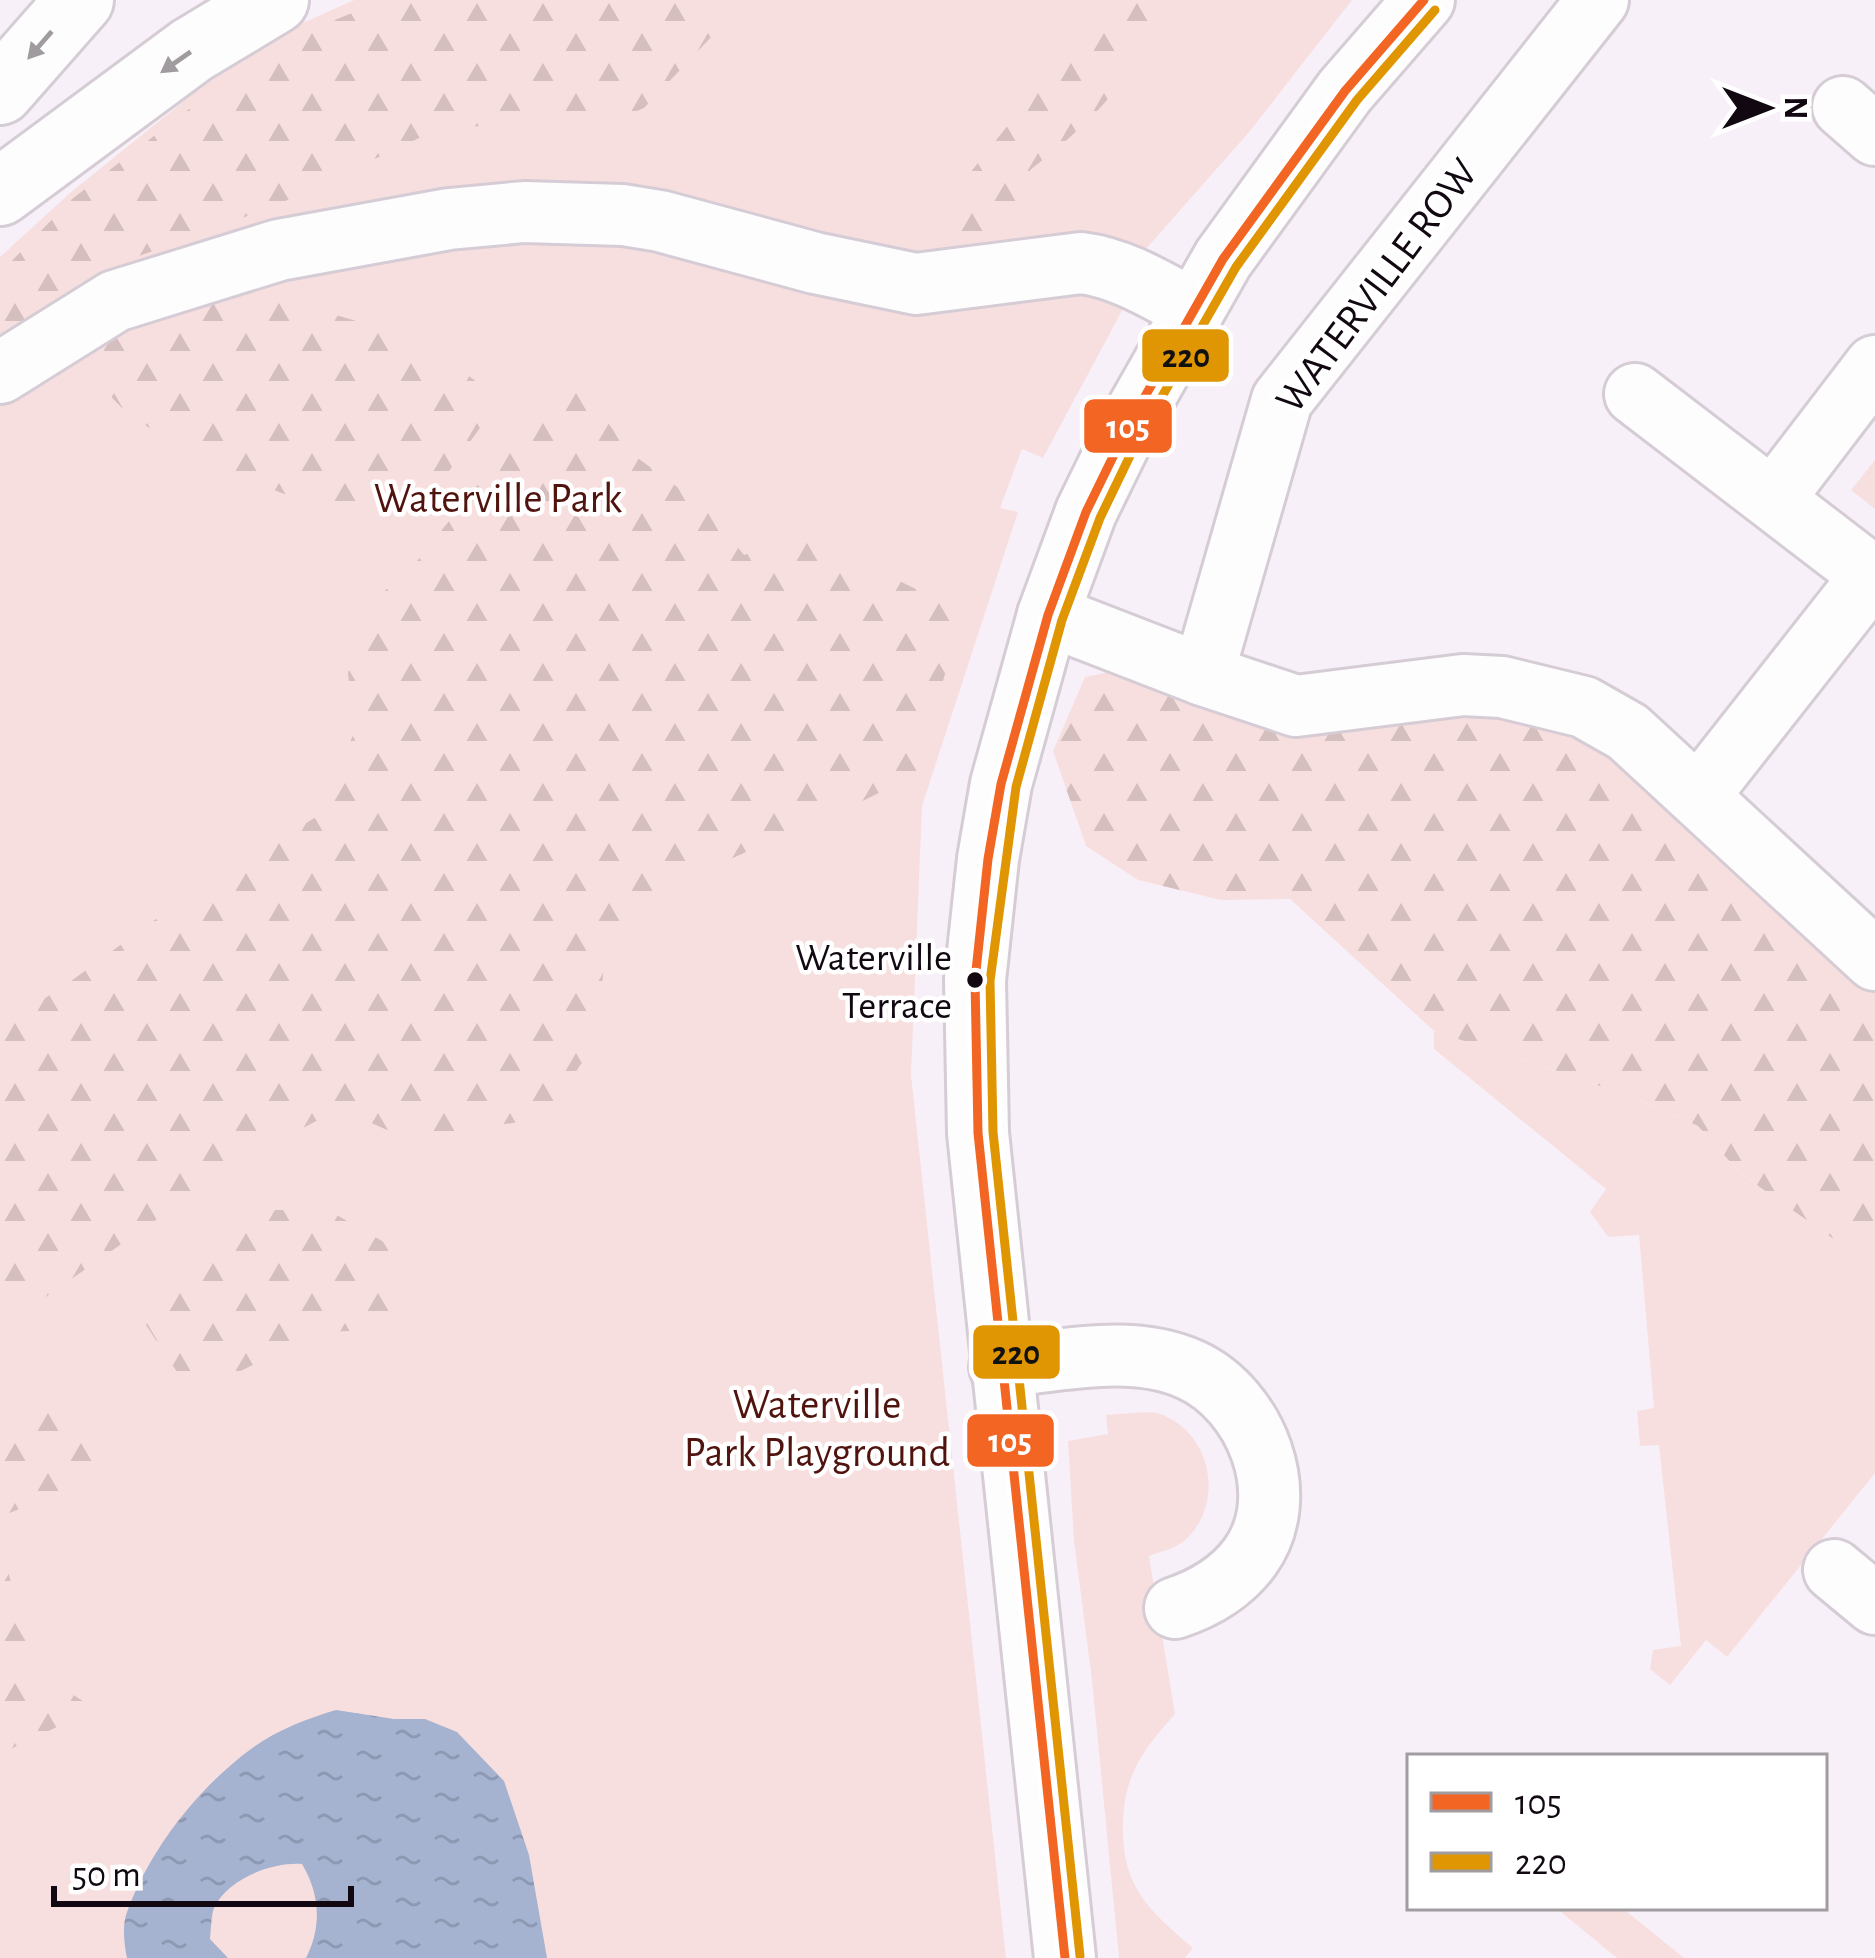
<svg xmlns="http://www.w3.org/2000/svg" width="1875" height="1958" font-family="'Alegreya Sans',sans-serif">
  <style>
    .green { fill: #f8dfdf }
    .forest { fill: url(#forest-firs) }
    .water { fill: url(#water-ripples) }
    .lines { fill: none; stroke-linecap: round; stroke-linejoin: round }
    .minor-casing { stroke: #d5ccd5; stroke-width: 66 }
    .highway-casing { stroke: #d5ccd5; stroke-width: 72 }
    .minor { stroke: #fefdfe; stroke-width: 60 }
    .highway { stroke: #fefdfe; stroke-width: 66 }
    .bus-1-casing { stroke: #fff; stroke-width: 18 }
    .bus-2-casing { stroke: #fff; stroke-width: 18 }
    .bus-1 { stroke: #f26522; stroke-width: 9 }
    .bus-2 { stroke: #e09602; stroke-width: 9 }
    .oneway { fill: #9f9b9f }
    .bus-dot { fill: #110811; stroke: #fff; stroke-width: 4.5 }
    .labels { text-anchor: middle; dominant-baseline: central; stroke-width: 9; stroke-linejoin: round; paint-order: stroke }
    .bus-label { font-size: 39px; fill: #110811; stroke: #fff; text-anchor: end }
    .street-label { font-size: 42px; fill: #110811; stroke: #fff }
    .park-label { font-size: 42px; fill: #50130e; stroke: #fff }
    .line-badge { stroke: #fff; stroke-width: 4.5 }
    .badge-label { font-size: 33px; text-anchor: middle; font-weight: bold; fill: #fff }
    .pale-badge-label { font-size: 33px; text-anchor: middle; font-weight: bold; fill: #111 }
  </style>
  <defs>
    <pattern id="forest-firs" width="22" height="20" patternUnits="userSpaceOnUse" patternTransform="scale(3)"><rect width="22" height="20" fill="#f8dfdf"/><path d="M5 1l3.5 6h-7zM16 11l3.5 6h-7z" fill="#d4bebe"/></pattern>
    <pattern id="water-ripples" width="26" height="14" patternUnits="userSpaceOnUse" patternTransform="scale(3)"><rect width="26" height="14" fill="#a5b2d0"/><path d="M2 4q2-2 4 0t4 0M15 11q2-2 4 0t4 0" fill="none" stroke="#8d98b2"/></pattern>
  </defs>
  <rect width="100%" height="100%" fill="#f8f0f9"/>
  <g class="green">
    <polygon points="354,0 1352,0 1250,131 1124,274 1132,292 1043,458 1022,449 1000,508 1018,512 922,806 911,1075 1006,1958 0,1958 0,257 70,193 252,46"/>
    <polygon points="1875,460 1875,509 1851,490"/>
    <polygon points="1434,1031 1630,1096 1698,1126 1741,1174 1875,1268 1875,1473 1727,1657 1706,1640 1670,1685 1650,1669 1653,1650 1681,1646 1659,1445 1640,1446 1637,1411 1654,1408 1639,1235 1608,1237 1590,1212 1606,1189 1434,1049"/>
    <path d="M 1131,1413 C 1141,1413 1151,1411 1160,1414 C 1212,1432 1226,1505 1184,1541 C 1174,1549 1160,1552 1149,1556 L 1175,1714 C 1143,1750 1125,1773 1123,1822 C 1121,1885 1147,1909 1193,1948 L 1185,1958 L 1119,1958 L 1092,1680 L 1074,1541 L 1068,1441 L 1108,1434 L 1106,1415 Z"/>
    <polygon points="1555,1907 1621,1907 1684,1958 1617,1958"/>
  </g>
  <g class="forest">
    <polygon points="386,0 723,0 715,33 644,108 611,122 564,117 434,131 277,205 93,273 0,343 0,273 72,199 185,112 293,36"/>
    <path d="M 1108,0 L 1152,0 L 1164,22 C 1148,40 1139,58 1126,76 C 1099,114 1066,142 1030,170 C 1028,219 1002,222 975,255 L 948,248 L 950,198 Z"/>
    <path d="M 253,298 L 315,309 L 398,333 L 430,358 L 469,376 L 500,400 L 431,496 C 393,512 342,507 302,499 C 261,490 150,435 120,406 C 103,390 90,365 76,345 L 164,327 L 201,306 Z"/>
    <polygon points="558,384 579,385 631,453 707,509 744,555 809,537 963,612 916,774 837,814 801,849 774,833 744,853 672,885 607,942 595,1043 545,1118 408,1139 339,1109 240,1161 0,1329 0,1027 67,984 193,892 316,817 354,733 348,673 373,602 418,560"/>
    <polygon points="1130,668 1486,700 1603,732 1875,974 1875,1268 1741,1174 1698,1126 1630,1096 1434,1031 1290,899 1221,900 1138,880 1086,846 1053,751 1085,677"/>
    <polygon points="259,1210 328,1210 396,1249 396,1293 402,1311 379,1330 321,1332 232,1375 181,1378 146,1325 168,1275"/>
    <polygon points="52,1397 124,1465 0,1517 0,1440"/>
    <polygon points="0,1544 37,1671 95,1709 0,1754"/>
  </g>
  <path class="water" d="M 336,1710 L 394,1719 L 425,1719 L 457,1732 L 504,1781 L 529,1855 L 547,1958 L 306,1958 C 322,1927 320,1894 302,1864 C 273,1862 228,1878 214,1908 C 211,1916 211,1930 210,1939 L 228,1958 L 127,1958 C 124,1944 122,1925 127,1912 C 150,1849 198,1788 251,1749 C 277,1730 306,1719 336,1710 Z"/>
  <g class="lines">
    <defs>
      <g id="minor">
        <polyline points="1843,107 1875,135"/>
        <path d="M 0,373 L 115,301 L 279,250 L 449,219 L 524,212 L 623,215 L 660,221 L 815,263 L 916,284 L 1081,263 C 1122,268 1158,291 1194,310"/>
        <polyline points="1635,394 1875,578"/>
        <polyline points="1774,498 1875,366"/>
        <polyline points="1048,615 1203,675 1296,706 1463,685 1502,687 1584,707 1628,732 1875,960"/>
        <polyline points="1203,675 1282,400 1598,0"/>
        <polyline points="1699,795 1872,575"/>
        <path d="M 1000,1367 C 1060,1361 1133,1343 1191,1370 C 1255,1399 1295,1495 1250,1557 C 1231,1583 1205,1598 1175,1608"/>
        <polyline points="1834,1570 1875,1604"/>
        <polyline points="1065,1958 978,1133 975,980 988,859 1001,784 1048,615 1086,512 1127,428 1223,259 1345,91 1424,0"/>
      </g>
      <g id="highway">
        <polyline points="0,91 80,0"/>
        <polyline points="0,192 192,50 275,0"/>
      </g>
    </defs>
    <use href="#minor" class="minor-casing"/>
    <use href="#highway" class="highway-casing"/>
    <use href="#minor" class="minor"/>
    <use href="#highway" class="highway"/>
    <defs>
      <polyline id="bus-1" points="1065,1958 978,1133 975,980 988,859 1001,784 1048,615 1086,512 1127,428 1223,259 1345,91 1424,0"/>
      <polyline id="bus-2" points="1080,1956 993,1132 990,981 1016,787 1062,620 1100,518 1140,435 1236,267 1357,100 1435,10"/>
    </defs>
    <use href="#bus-1" class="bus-1-casing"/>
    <use href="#bus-2" class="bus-2-casing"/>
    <use href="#bus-1" class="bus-1"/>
    <use href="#bus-2" class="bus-2"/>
  </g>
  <defs><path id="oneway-solid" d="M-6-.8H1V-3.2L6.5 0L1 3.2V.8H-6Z" transform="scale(3)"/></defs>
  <g class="oneway">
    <use href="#oneway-solid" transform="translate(40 45) rotate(131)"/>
    <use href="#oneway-solid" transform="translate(176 62) rotate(145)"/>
  </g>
  <circle class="bus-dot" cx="975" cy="980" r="10"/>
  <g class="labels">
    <g class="bus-label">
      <text x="952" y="958">Waterville<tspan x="952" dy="48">Terrace</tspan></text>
    </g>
    <g class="street-label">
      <text transform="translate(1377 286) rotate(-53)">WATERVILLE ROW</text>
    </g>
    <g class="park-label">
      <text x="498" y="499">Waterville Park</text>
      <text x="817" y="1405">Waterville<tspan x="817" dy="48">Park Playground</tspan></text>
    </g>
  </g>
  <g class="line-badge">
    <rect x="1140" y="327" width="91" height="57" rx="12" fill="#e09602"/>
    <rect x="1082" y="397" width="92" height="58" rx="12" fill="#f26522"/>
    <rect x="971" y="1323" width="91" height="58" rx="12" fill="#e09602"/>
    <rect x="965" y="1412" width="91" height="57" rx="12" fill="#f26522"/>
  </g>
  <g class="badge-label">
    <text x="1128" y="438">105</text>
    <text x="1010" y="1452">105</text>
  </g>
  <g class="pale-badge-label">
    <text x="1186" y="367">220</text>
    <text x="1016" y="1364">220</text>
  </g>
  <rect x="1407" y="1754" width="420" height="156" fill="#ffffff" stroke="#a09ca0" stroke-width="3"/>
  <rect x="1431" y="1793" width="60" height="18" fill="#f26522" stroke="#a09ca0" stroke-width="3"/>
  <text x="1515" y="1814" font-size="36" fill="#110811">105</text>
  <rect x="1431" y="1853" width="60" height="18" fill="#e09602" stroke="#a09ca0" stroke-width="3"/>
  <text x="1515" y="1874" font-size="36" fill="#110811">220</text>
  <g transform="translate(1767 108) rotate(90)" stroke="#ffffff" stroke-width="9" paint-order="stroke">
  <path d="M0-9L21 45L0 30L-21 45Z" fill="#110811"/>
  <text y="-18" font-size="33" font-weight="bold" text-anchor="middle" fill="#110811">N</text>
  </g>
  <path d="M54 1886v18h297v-18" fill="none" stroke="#110811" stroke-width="6"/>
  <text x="72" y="1886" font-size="36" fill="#110811" stroke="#ffffff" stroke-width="9" paint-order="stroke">50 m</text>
</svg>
